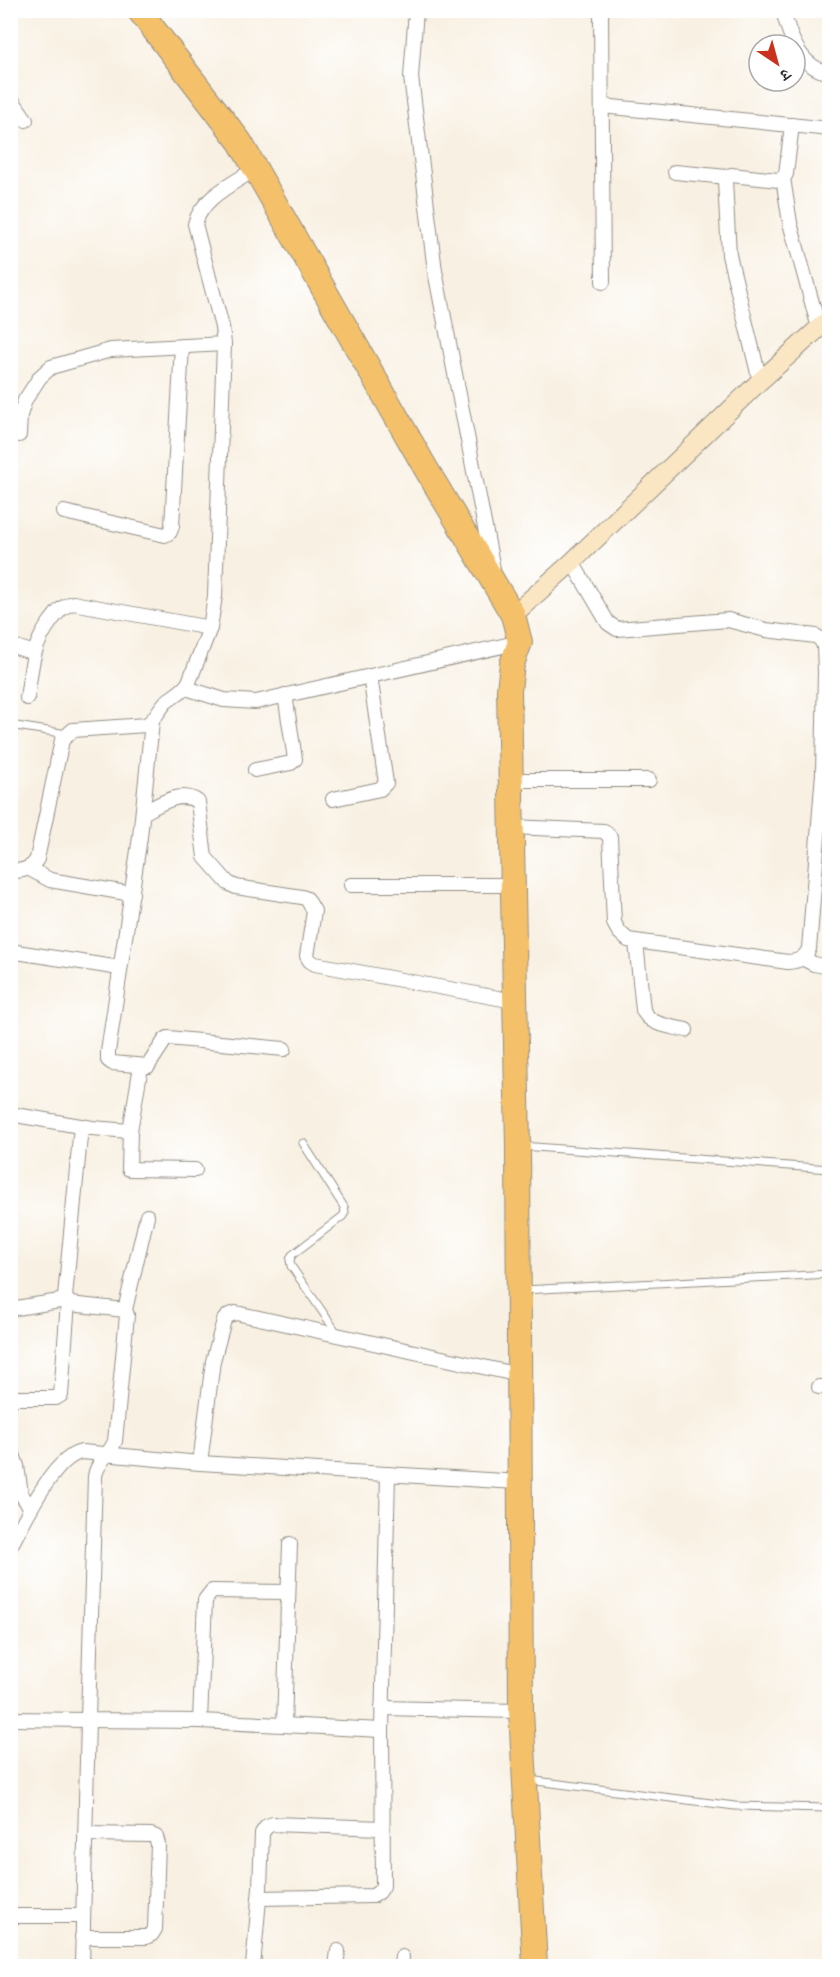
<svg xmlns="http://www.w3.org/2000/svg" width="840" height="1977" font-family="'EB Garamond','Noto Serif Devanagari',serif">
  <style>
    .lines { fill: none; stroke-linecap: round; stroke-linejoin: round }
    .lane-casing { stroke: #928e86; stroke-width: 9 }
    .street-casing { stroke: #928e86; stroke-width: 16 }
    .secondary-casing { stroke: #928e86; stroke-width: 20 }
    .highway-casing { stroke: #928e86; stroke-width: 26 }
    .lane { stroke: #fff; stroke-width: 7 }
    .street { stroke: #fff; stroke-width: 14 }
    .secondary { stroke: #fbe6c3; stroke-width: 18 }
    .highway { stroke: #f4c16a; stroke-width: 24 }
  </style>
  <rect width="100%" height="100%" fill="#fff"/>
  <filter id="ink" filterUnits="userSpaceOnUse"><feTurbulence type="fractalNoise" baseFrequency=".0167" numOctaves="2"/><feDisplacementMap in="SourceGraphic" scale="12" xChannelSelector="R" yChannelSelector="G"/><feConvolveMatrix kernelMatrix="1 2 1 2 8 2 1 2 1" color-interpolation-filters="sRGB"/></filter>
  <filter id="wash" filterUnits="userSpaceOnUse"><feTurbulence type="fractalNoise" baseFrequency=".008" numOctaves="4" result="noise"/><feDisplacementMap in="SourceGraphic" scale="24" xChannelSelector="R" yChannelSelector="G"/><feGaussianBlur stdDeviation="1.35" result="paint"/><feColorMatrix in="noise" values="0 0 0 0 0 0 0 0 0 0 0 0 0 0 0 0 0 1.4 0 .05"/><feComposite in="paint" operator="in"/></filter>
  <g filter="url(#wash)">
    <rect width="100%" height="100%" fill="#f8f0e2"/>
  </g>
  <g filter="url(#ink)">
    <g class="lines">
      <defs>
        <g id="lane">
          <polyline points="10,725 67,734"/>
          <polyline points="303,1143 344,1207 345,1212 343,1216 292,1255 290,1260 291,1266 337,1333"/>
          <polyline points="521,1146 830,1169"/>
          <polyline points="523,1290 830,1274"/>
          <polyline points="528,1780 735,1806 830,1808"/>
        </g>
        <g id="street">
          <polyline points="416,10 411,77 435,271 493,569"/>
          <polyline points="601,10 603,282"/>
          <path d="M 783,10 C 789,36 800,68 830,73"/>
          <polyline points="10,97 26,120"/>
          <polyline points="602,106 830,129"/>
          <polyline points="675,172 727,177"/>
          <polyline points="783,178 790,223 819,328"/>
          <polyline points="760,381 729,255 725,181 727,177 731,175 778,180 783,178 786,174 792,125"/>
          <polyline points="19,435 20,415 25,400 40,377 51,367 111,350 224,344"/>
          <polyline points="64,512 165,535 170,532 172,526 182,346"/>
          <polyline points="10,645 34,653"/>
          <polyline points="186,688 224,700 256,702 520,642"/>
          <path d="M 27,698 C 32,666 31,648 51,621 C 58,612 62,606 73,603 L 210,628"/>
          <polyline points="152,722 140,837 108,1052 108,1060 112,1063 148,1066 165,1040 168,1038 284,1049"/>
          <polyline points="255,770 291,763 295,759 285,695"/>
          <polyline points="511,780 649,780"/>
          <polyline points="333,799 380,789 386,783 370,676"/>
          <path d="M 143,813 C 158,805 181,789 198,802 L 205,857 L 228,883 L 236,887 L 302,897 L 307,899 L 314,911 L 307,956 L 310,961 L 315,964 L 514,1001"/>
          <path d="M 512,827 L 604,831 L 610,837 L 614,923 L 619,932 L 628,940 L 788,962 C 799,961 804,959 809,949 L 823,773 L 825,672 L 824,646 L 821,640 L 816,636 L 766,630 L 728,620 L 617,629 L 608,623 L 572,562"/>
          <polyline points="28,868 50,880 132,894"/>
          <path d="M 10,871 C 22,871 31,870 37,859 L 62,740 L 73,730 L 146,725 C 156,719 158,710 166,702 C 174,695 183,692 189,682 L 210,628 L 215,596 L 224,344 L 222,327 L 195,224 C 202,197 233,184 255,169"/>
          <polyline points="351,885 513,885"/>
          <path d="M 636,942 L 643,1010 C 650,1026 671,1026 686,1030"/>
          <polyline points="10,951 120,968"/>
          <polyline points="802,958 814,964 830,967"/>
          <polyline points="141,1066 130,1131 129,1169 195,1170"/>
          <polyline points="10,1114 92,1128 130,1131"/>
          <polyline points="81,1126 65,1297 70,1304 125,1310"/>
          <path d="M 147,1216 L 125,1310 L 127,1315 L 115,1441 C 110,1454 97,1462 95,1476 L 88,1720 L 200,1721 L 382,1730"/>
          <polyline points="10,1309 66,1300"/>
          <polyline points="819,1387 830,1387"/>
          <polyline points="10,1398 56,1398 61,1395 68,1302"/>
          <polyline points="10,1446 17,1466 21,1494 31,1508"/>
          <polyline points="200,1463 213,1361 224,1320 229,1315 236,1313 520,1375"/>
          <path d="M 10,1547 C 23,1523 54,1456 82,1452 L 200,1463 L 519,1482"/>
          <polyline points="382,1708 521,1711"/>
          <polyline points="10,1719 88,1720 82,1966"/>
          <polyline points="200,1721 205,1600 212,1591 288,1592"/>
          <polyline points="284,1725 290,1544"/>
          <polyline points="259,1898 373,1896 379,1892 383,1886 382,1730 388,1474"/>
          <polyline points="10,1916 83,1916"/>
          <polyline points="82,1937 146,1937 152,1934 155,1929 158,1844 156,1837 151,1835 85,1834"/>
          <polyline points="253,1966 260,1888 262,1833 267,1826 273,1824 382,1828"/>
          <polyline points="336,1966 338,1951"/>
          <polyline points="401,1966 402,1957"/>
        </g>
        <polyline id="secondary" points="513,615 572,562 760,381 830,318"/>
        <polyline id="highway" points="139,10 240,142 425,467 513,615 520,642 512,664 509,690 518,1146 521,1711 535,1966"/>
      </defs>
      <use href="#lane" class="lane-casing"/>
      <use href="#street" class="street-casing"/>
      <use href="#secondary" class="secondary-casing"/>
      <use href="#highway" class="highway-casing"/>
      <use href="#lane" class="lane"/>
      <use href="#street" class="street"/>
      <use href="#secondary" class="secondary"/>
      <use href="#highway" class="highway"/>
    </g>
  </g>
  <rect width="840" height="1977" fill="none" stroke="#fff" stroke-width="36"/>
  <g transform="translate(777 63) rotate(144)"><circle r="28" fill="#ffffff" stroke="#aaaaaa" stroke-width="1.5"/>
  <path d="M0-4.5L10 22L0 15L-10 22Z" fill="#c8321e"/>
  <text y="-9" font-size="16" font-weight="bold" text-anchor="middle" fill="#2b2b2b">उ</text>
  </g>
</svg>
